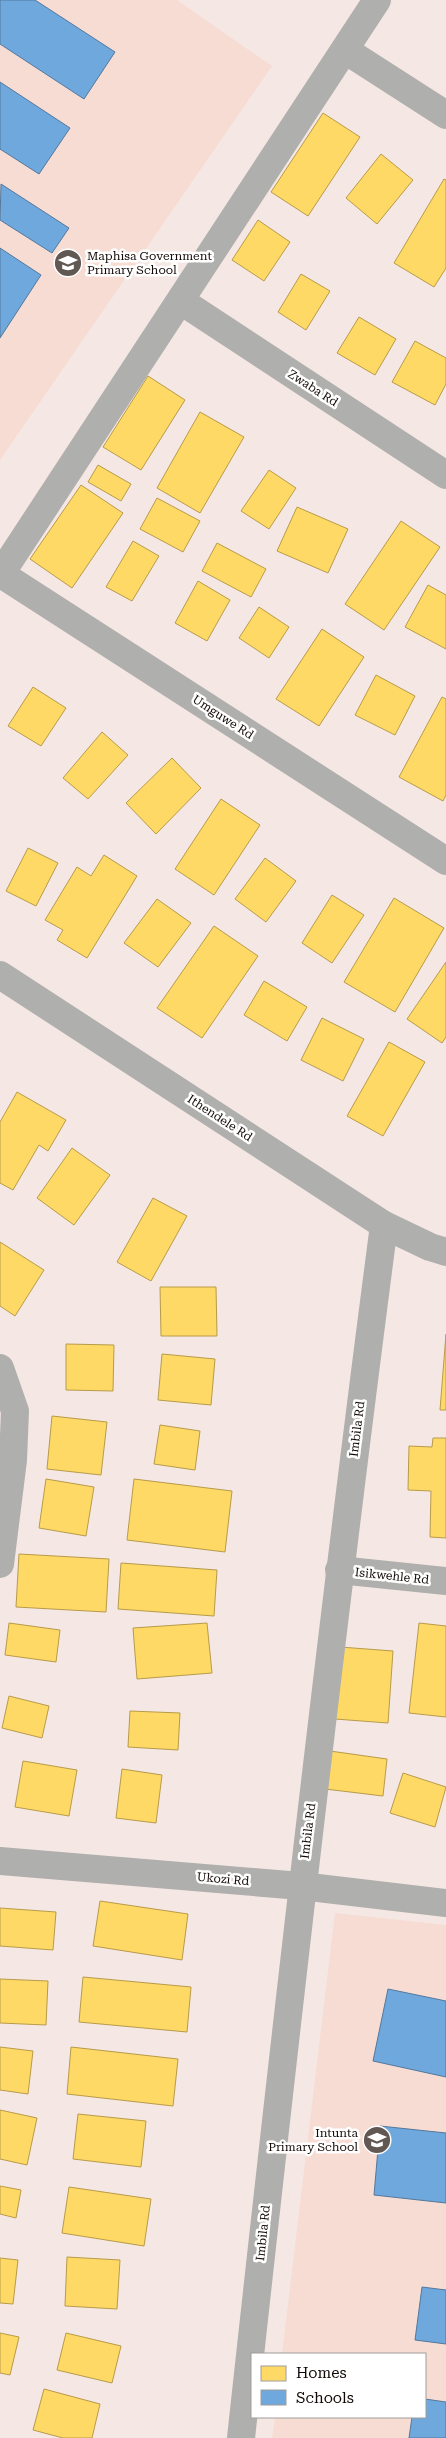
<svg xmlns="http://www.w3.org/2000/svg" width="446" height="2438" font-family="'Roboto Serif',serif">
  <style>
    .built { fill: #f7dcd4 }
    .homes { fill: #ffd966; stroke: #b89b49 }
    .schools { fill: #6fa8dc; stroke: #53789c }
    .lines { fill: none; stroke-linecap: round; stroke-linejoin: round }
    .street { stroke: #afafad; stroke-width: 28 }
    .labels { text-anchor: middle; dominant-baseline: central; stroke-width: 5; stroke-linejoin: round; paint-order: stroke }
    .poi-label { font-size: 12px; fill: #120906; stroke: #fff; text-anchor: start }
    .street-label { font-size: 12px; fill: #120906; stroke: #fff }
  </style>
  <rect width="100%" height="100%" fill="#f5e7e3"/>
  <g class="built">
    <polygon points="0,0 177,0 272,66 0,460"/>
    <polygon points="335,1913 446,1925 446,2438 272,2438 275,2417 425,2417 425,2354 282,2354"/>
  </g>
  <g class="homes">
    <polygon points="323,113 360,137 308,216 271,192"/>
    <polygon points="381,154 413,180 377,224 346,198"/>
    <polygon points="444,179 446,180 446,268 434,287 394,263"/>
    <polygon points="258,220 290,242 264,281 232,260"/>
    <polygon points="301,274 330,291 306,330 278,312"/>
    <polygon points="359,317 396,339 375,375 337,353"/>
    <polygon points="415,341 446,358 446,384 435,405 392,382"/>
    <polygon points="148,376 185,400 141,470 103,447"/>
    <polygon points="200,412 244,437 200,513 157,488"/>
    <polygon points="98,465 131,484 121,501 88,482"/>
    <polygon points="269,470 296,488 269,529 241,511"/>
    <polygon points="81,485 123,513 72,588 30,559"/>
    <polygon points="157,498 200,521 183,552 140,529"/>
    <polygon points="297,507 348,529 328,573 277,551"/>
    <polygon points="401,521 440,547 384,630 345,604"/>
    <polygon points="133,541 159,556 132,601 106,587"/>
    <polygon points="217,543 266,569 251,597 202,571"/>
    <polygon points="198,581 230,600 207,641 175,623"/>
    <polygon points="428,585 446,595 446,649 405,627"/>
    <polygon points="259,607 289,627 269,658 239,638"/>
    <polygon points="322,629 364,657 319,726 276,699"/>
    <polygon points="376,675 415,696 395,735 355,715"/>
    <polygon points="33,687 66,708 41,746 8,726"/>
    <polygon points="442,697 446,699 446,795 443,801 399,777"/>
    <polygon points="102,732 128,755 88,799 63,778"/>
    <polygon points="172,758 201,788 156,834 126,803"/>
    <polygon points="221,799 260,825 214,895 175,869"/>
    <polygon points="28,848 58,863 36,906 6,891"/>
    <polygon points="104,855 137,876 87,958 57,940 63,930 45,920 77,867 91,876"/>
    <polygon points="265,858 296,881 266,922 235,899"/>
    <polygon points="332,895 364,915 332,963 302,943"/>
    <polygon points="394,898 444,928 395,1012 344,982"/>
    <polygon points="157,899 191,923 158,967 124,943"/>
    <polygon points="214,926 258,956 202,1038 157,1008"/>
    <polygon points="446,962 446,1037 442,1043 407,1019"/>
    <polygon points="264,981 307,1007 287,1041 244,1015"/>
    <polygon points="322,1018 364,1039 343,1081 301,1060"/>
    <polygon points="389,1042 425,1062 383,1136 347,1116"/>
    <polygon points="17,1092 66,1120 48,1151 39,1145 13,1190 0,1183 0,1122"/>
    <polygon points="72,1148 110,1175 74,1225 37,1198"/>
    <polygon points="153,1198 187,1216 151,1281 117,1262"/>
    <polygon points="0,1242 44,1270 15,1316 0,1306"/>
    <polygon points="160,1287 216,1287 217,1336 161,1336"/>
    <polygon points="446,1334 446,1410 440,1410"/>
    <polygon points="66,1344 114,1345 113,1391 66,1390"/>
    <polygon points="162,1354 215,1359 211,1405 158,1400"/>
    <polygon points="52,1416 107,1422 101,1475 47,1469"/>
    <polygon points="160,1425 200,1431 195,1470 154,1464"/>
    <polygon points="433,1438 446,1438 446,1538 430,1537 431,1491 408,1490 409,1446 432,1447"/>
    <polygon points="46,1479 94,1487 86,1536 39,1528"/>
    <polygon points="134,1479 232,1491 225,1552 127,1540"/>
    <polygon points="19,1554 109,1559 106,1612 16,1607"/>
    <polygon points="121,1563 217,1570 214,1616 118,1609"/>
    <polygon points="9,1623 60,1630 56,1662 5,1655"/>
    <polygon points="207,1623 212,1673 137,1679 133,1628"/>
    <polygon points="419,1623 446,1626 446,1717 409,1713"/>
    <polygon points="340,1647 393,1651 388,1723 335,1719"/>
    <polygon points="9,1696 49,1706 42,1738 2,1728"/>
    <polygon points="130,1711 180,1713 178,1750 128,1747"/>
    <polygon points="330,1751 387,1759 383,1796 325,1789"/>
    <polygon points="23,1761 77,1770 69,1816 15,1807"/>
    <polygon points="122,1769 162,1775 156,1823 116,1818"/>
    <polygon points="403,1773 446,1787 435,1827 390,1813"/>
    <polygon points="100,1901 188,1914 182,1960 93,1946"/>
    <polygon points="0,1908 56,1912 53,1950 0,1946"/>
    <polygon points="83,1977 191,1987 187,2032 79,2022"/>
    <polygon points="0,1979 48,1981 46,2025 0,2023"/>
    <polygon points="0,2047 33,2051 28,2094 0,2090"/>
    <polygon points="71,2047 178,2059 173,2106 67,2094"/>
    <polygon points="0,2110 37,2118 27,2165 0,2159"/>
    <polygon points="78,2114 146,2121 141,2167 73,2159"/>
    <polygon points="0,2186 21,2190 16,2218 0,2214"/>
    <polygon points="69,2187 151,2199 144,2246 62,2233"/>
    <polygon points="67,2257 120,2260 117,2309 65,2306"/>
    <polygon points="0,2258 18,2260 13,2304 0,2303"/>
    <polygon points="0,2333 19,2337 10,2375 0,2373"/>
    <polygon points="66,2333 121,2346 112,2383 57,2370"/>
    <polygon points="44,2389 100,2404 92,2438 63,2438 33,2430"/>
  </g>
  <g class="schools">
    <polygon points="0,0 35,0 115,52 84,99 0,44"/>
    <polygon points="0,82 70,128 39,174 0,149"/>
    <polygon points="1,184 69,228 52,253 0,220"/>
    <polygon points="0,248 41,275 0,338"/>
    <polygon points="388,1989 446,2001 446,2077 373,2061"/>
    <polygon points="380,2126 446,2133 446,2203 374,2195"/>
    <polygon points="422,2287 446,2290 446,2344 415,2340"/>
    <polygon points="425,2399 446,2402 446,2438 409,2438 412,2417 425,2417"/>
  </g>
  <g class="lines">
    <g class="street">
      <polyline points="345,50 446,115"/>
      <polyline points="181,301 446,475"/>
      <polyline points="1,574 446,861"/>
      <polyline points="0,575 377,0"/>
      <polyline points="0,975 384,1225 430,1247 446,1252"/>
      <polyline points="0,1368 15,1411 13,1460 0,1564"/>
      <polyline points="339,1570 446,1581"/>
      <polyline points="0,1861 301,1886 446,1903"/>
      <path d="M 241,2438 C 285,2033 331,1629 384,1225"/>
    </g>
  </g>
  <defs>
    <symbol id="school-disc" viewBox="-11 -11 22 22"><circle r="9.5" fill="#615753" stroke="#fff"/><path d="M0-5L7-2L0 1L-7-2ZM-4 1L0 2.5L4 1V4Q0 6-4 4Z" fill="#fff"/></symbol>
  </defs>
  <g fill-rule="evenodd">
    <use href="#school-disc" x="52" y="247" width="32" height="32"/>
    <use href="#school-disc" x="361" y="2124" width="32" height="32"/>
  </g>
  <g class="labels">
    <g class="poi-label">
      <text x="87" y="256">Maphisa Government<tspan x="87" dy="14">Primary School</tspan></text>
      <text x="358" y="2133" text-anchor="end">Intunta<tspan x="358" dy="14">Primary School</tspan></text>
    </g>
    <g class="street-label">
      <text transform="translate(313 388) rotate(33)">Zwaba Rd</text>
      <text transform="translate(223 717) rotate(33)">Umguwe Rd</text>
      <text transform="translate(220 1118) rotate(33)">Ithendele Rd</text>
      <text transform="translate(357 1429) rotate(-83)">Imbila Rd</text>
      <text transform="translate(392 1576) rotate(6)">Isikwehle Rd</text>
      <text transform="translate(308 1831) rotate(-83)">Imbila Rd</text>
      <text transform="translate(223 1879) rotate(5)">Ukozi Rd</text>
      <text transform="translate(263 2233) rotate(-84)">Imbila Rd</text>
    </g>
  </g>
  <rect x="251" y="2353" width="175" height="65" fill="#ffffff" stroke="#a09d9b"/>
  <rect x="261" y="2366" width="25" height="15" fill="#ffd966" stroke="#a09d9b"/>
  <text x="296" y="2378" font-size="15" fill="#120906">Homes</text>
  <rect x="261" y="2390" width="25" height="15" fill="#6fa8dc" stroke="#a09d9b"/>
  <text x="296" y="2403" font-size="15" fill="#120906">Schools</text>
</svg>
